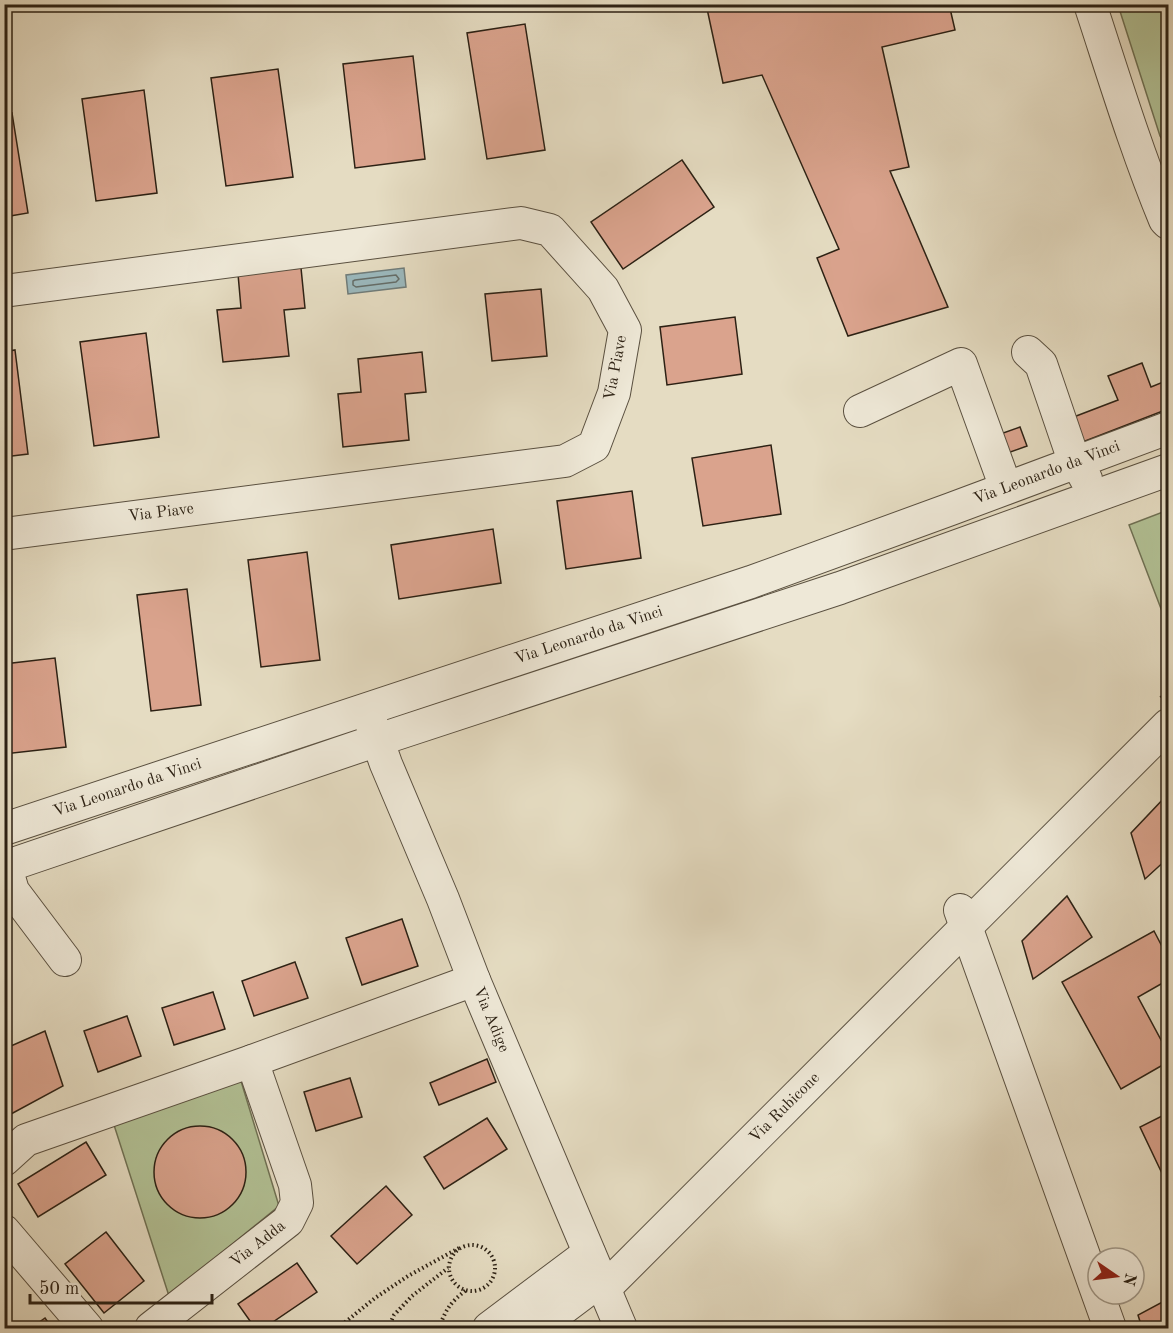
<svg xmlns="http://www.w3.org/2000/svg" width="1173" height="1333" font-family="'Old Standard TT',serif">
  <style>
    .green { fill: #b2c195; stroke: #6f7154; stroke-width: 1.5 }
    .water { fill: #9bb9be; stroke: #6f7c7a; stroke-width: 1.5 }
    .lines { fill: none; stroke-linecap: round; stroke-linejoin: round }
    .shore { stroke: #646d69; stroke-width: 1.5 }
    .building { fill: #daa38d; stroke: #2c2114; stroke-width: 1.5 }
    .minor-casing { stroke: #5a5040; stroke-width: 34 }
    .path { stroke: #2c2114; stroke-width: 4; stroke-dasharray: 1.5 3; stroke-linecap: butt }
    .minor { stroke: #eee8d7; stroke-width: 32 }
    .rail { stroke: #2c2114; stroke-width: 4.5; stroke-dasharray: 10 10; stroke-linecap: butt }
    .labels { text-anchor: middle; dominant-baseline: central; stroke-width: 5; stroke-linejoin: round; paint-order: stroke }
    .street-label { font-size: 16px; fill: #2c2114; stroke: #eee8d7 }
  </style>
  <rect width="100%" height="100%" fill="#e5dcc2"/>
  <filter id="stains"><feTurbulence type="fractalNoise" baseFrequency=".00333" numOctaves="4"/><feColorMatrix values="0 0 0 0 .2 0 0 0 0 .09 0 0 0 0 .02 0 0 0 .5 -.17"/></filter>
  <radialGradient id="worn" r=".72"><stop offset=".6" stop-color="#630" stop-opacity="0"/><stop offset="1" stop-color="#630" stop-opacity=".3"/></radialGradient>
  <g class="green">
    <polygon points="1118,5 1168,5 1168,150 1160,136"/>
    <polygon points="1168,510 1168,627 1129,525"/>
    <polygon points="241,1081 279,1206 169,1296 114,1125"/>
  </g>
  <polygon class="water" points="404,268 406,287 348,294 346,275"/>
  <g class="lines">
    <polygon class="shore" points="396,275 399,279 396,282 356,287 353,285 353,281 355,280"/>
  </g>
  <g class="building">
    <polygon points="706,4 949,4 955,30 882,47 909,167 890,171 948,307 848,336 817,258 839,249 762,75 723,83"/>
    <polygon points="525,24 545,150 487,159 467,33"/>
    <polygon points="413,56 425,159 355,168 343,64"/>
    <polygon points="278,69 293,177 226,186 211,78"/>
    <polygon points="144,90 157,193 96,201 82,99"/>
    <polygon points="12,113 28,213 4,217 4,115"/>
    <polygon points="682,160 714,207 623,269 591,222"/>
    <polygon points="301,268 305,308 284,310 289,356 223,362 217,310 241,308 238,274"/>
    <polygon points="541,289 547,356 492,361 485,294"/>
    <polygon points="735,317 742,374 667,385 660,327"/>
    <polygon points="146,333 159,437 94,446 80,342"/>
    <polygon points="15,350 28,454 4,457 4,352"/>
    <polygon points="422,352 426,392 405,394 409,440 343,447 338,394 361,392 358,359"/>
    <polygon points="1142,363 1151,387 1168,380 1168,409 1080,443 1071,418 1118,400 1108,376"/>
    <polygon points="1020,427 1027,446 999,456 992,437"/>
    <polygon points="771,445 781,514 703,526 692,458"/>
    <polygon points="632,491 641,558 566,569 557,501"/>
    <polygon points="493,529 501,583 399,599 391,545"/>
    <polygon points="307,552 320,660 261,667 248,560"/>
    <polygon points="187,589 201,705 151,711 137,595"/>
    <polygon points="55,658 66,747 4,754 4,664"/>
    <polygon points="1168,794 1168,858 1145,879 1131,833"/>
    <polygon points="1067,896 1092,937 1033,979 1022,941"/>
    <polygon points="402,919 418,966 362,985 346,938"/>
    <polygon points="1154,931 1168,958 1168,980 1138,997 1168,1053 1168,1062 1121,1089 1062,982"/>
    <polygon points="295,962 308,998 254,1016 242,981"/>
    <polygon points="213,992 225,1029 174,1045 162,1008"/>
    <polygon points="127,1016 141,1056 98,1072 84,1031"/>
    <polygon points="45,1031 63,1086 11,1114 4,1106 4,1049"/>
    <polygon points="487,1059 496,1082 439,1105 430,1083"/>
    <polygon points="350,1078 362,1117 316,1131 304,1092"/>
    <polygon points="1168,1113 1168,1186 1140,1127"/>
    <polygon points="487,1118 507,1149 444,1189 424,1157"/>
    <circle cx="200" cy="1172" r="46"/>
    <polygon points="86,1142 106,1175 38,1217 18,1184"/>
    <polygon points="386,1186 412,1215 357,1264 331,1236"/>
    <polygon points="106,1232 144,1281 104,1313 65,1264"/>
    <polygon points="297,1263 317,1292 264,1328 255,1328 238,1304"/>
    <polygon points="1168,1299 1168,1328 1142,1328 1138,1315"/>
    <polygon points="45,1318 52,1328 31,1328"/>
  </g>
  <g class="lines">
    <defs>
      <g id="minor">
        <path d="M 1090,4 C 1114,77 1136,150 1165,220 L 1168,223"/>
        <polyline points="4,291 521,223 550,230 603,289 625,330 614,393 594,446 565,461 4,534"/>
        <polyline points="1028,352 1041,364 1071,452 1086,479"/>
        <polyline points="860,411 961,364 1006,488"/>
        <path id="s1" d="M 371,722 L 386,764 L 443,899 L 474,980 L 621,1328"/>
        <path id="s2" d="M 4,829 L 751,582 L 951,509 L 1168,428"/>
        <polyline points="4,867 378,740 840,588 1168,470"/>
        <polyline points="6,867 13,891 65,960"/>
        <polyline points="960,910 1110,1328"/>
        <polyline points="4,1160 26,1140 252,1061 474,980"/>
        <polyline points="4,1231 87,1328"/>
        <path id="s3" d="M 604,1289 L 1168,725"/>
        <path id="s4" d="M 151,1328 L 288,1221 L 297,1203 L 295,1185 L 252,1061"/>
        <polyline points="489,1328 589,1253"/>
        <polyline points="537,1328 601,1280"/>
      </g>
    </defs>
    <use href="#minor" class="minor-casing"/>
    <g class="path">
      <polyline points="1161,698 1168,690"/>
      <circle cx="472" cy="1268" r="23"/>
      <polyline points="338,1328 375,1298 408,1276 459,1248"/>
      <polyline points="388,1328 394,1315 412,1296 448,1268"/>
      <path d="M 439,1328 C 446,1309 450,1303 466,1290"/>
    </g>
    <use href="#minor" class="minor"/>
    <polyline class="rail" points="4,11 52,4"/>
  </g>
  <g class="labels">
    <g class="street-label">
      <text transform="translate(616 368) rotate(-79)">Via Piave</text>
      <text stroke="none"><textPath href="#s2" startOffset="1102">Via Leonardo da Vinci</textPath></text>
      <text transform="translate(161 513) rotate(-7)">Via Piave</text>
      <text stroke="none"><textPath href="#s2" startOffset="616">Via Leonardo da Vinci</textPath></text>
      <text stroke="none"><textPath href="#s2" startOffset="130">Via Leonardo da Vinci</textPath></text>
      <text stroke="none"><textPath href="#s1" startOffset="321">Via Adige</textPath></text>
      <text stroke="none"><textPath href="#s3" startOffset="256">Via Rubicone</textPath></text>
      <text stroke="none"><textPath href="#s4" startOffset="136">Via Adda</textPath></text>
    </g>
  </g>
  <rect width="1173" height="1333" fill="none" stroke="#e5dcc2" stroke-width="24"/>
  <rect x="6" y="6" width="1161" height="1321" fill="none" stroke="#2c2114" stroke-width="3"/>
  <rect x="12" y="12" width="1149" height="1309" fill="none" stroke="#2c2114" stroke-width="1.5"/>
  <g transform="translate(1116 1276) rotate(104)"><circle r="28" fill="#eee8d7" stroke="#a09889" stroke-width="1.5"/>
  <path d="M0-4.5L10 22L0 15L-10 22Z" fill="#8f2418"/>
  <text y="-9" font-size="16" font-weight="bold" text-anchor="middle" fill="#2c2114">N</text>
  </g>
  <path d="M30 1294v9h182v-9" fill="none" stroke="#2c2114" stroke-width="3"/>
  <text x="39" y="1294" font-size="18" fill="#2c2114" stroke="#eee8d7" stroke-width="4.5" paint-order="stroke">50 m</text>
  <rect width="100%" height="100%" filter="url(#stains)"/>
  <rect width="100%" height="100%" fill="url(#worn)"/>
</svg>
